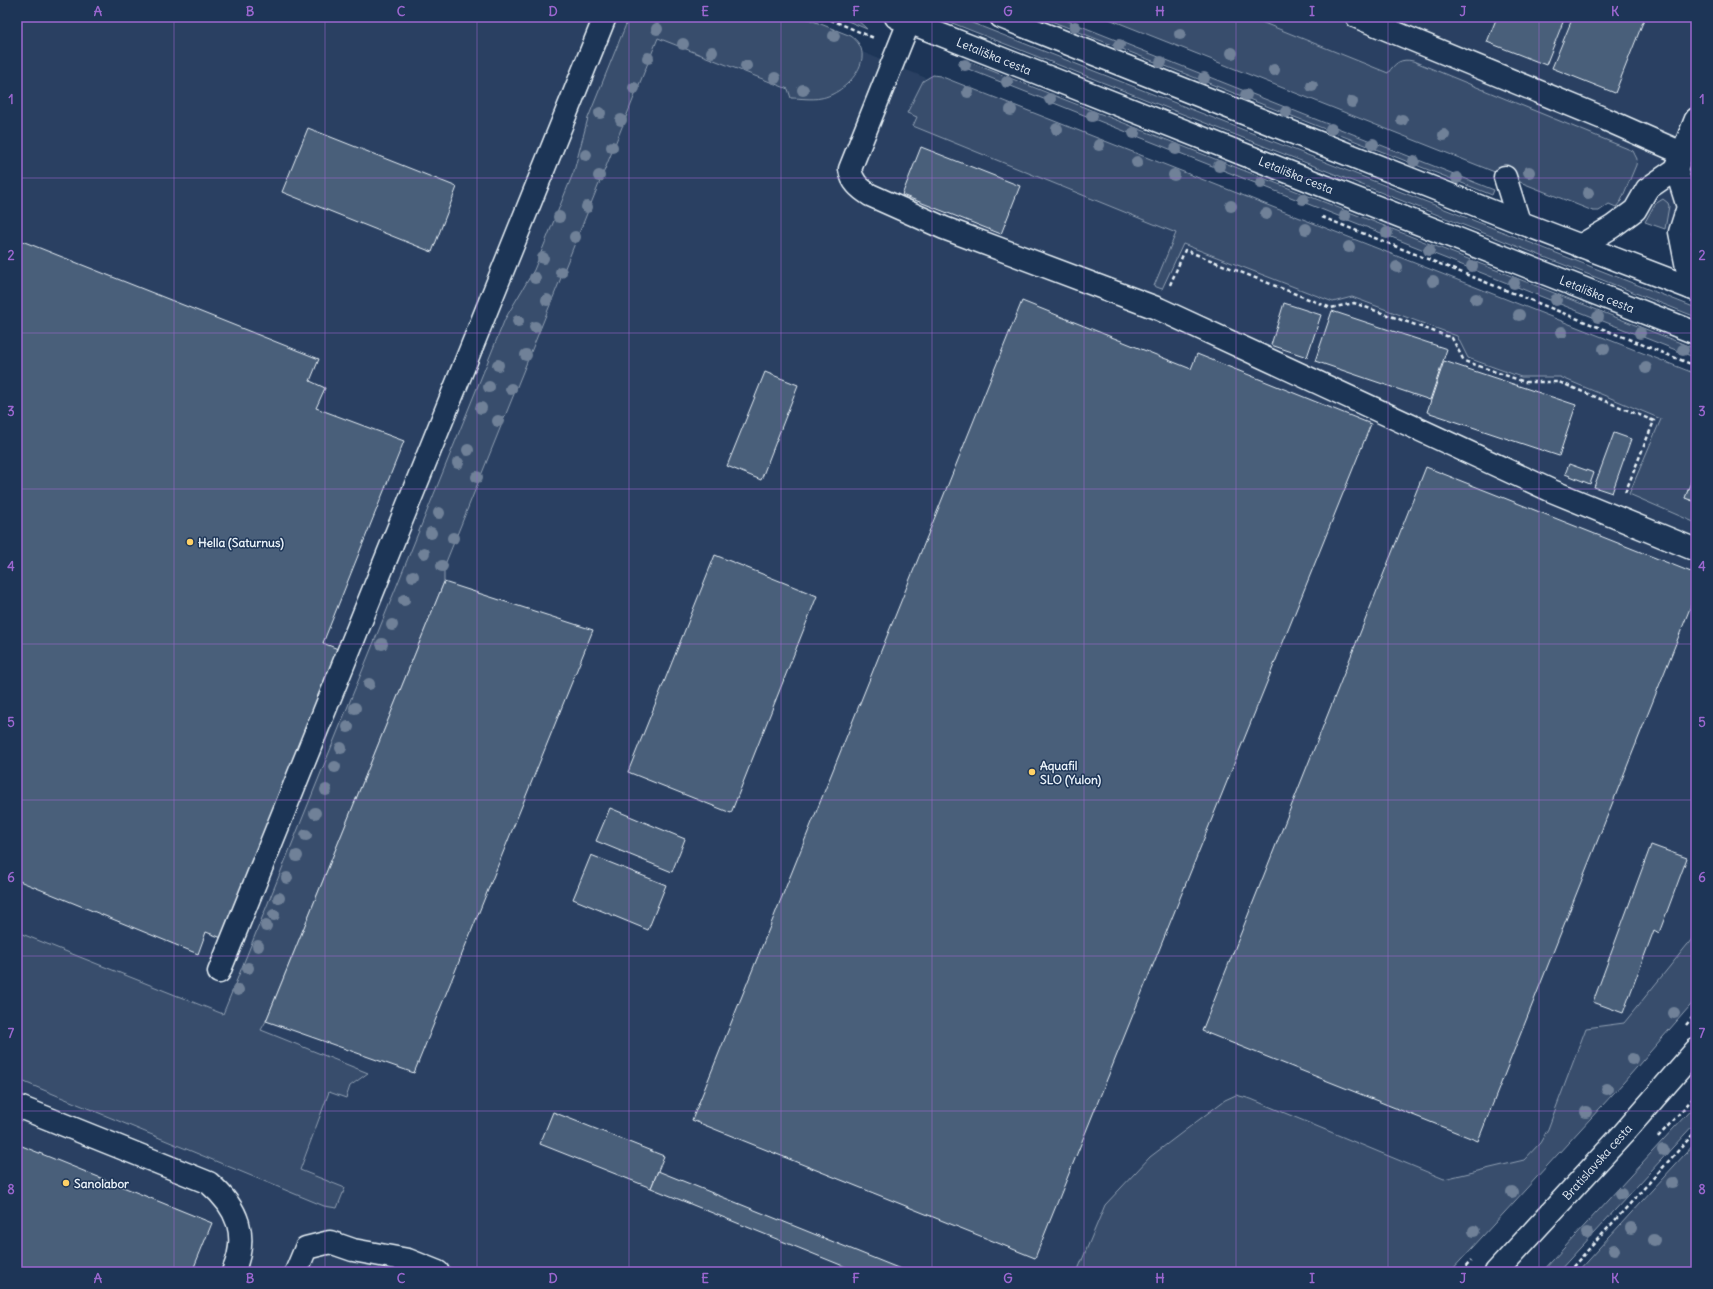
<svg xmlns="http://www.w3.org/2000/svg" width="1713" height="1289" font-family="Delius,sans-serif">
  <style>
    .built { fill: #2a4162 }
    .green { fill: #374d6c; stroke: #909fb2 }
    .building { fill: #495e7a; stroke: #e8f1f8 }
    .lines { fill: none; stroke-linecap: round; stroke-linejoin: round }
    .minor-casing { stroke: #e8f1f8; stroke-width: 25 }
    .major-casing { stroke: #e8f1f8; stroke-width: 25 }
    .path { stroke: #e8f1f8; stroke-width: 2.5; stroke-dasharray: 4 3; stroke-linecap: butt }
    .minor { stroke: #1d3557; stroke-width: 22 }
    .major { stroke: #1d3557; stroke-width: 22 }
    .tree { fill: #708198 }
    .grid { fill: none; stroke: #9c67d0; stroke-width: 1; stroke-opacity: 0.55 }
    .poi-dot { fill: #ffd166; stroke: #1d3557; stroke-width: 1.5 }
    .labels { text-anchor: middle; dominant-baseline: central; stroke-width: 3; stroke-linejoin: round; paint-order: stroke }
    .street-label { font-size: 12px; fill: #e8f1f8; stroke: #1d3557 }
    .poi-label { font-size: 12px; font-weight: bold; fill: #e8f1f8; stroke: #1d3557; text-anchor: start }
    .neatline { fill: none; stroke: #9c67d0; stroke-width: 1.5 }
    .grid-label { font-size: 13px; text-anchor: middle; font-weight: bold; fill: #9c67d0 }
  </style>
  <rect width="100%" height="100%" fill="#1d3557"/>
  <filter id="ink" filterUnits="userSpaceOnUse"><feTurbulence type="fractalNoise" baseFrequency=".025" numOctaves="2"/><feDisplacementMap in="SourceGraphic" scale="8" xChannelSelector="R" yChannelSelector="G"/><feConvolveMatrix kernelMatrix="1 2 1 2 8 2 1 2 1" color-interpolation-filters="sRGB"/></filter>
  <g filter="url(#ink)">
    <g class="built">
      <polygon points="17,17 629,17 626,24 788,90 791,98 822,98 844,88 858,71 862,52 926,78 923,81 907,113 917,117 913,126 1177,233 1154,286 1162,289 1183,243 1333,302 1352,297 1457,336 1468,359 1521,377 1560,377 1661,419 1696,430 1696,934 1624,1023 1586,1028 1548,1129 1540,1143 1524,1160 1444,1179 1251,1099 1225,1100 1150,1157 1105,1205 1077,1272 17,1272 17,1079 281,1189 345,1188 300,1170 329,1091 350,1086 368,1074 17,932"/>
      <polygon points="1249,17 1696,17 1696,241 1613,209 1622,201 1636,165 1636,154 1591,156"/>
    </g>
    <g class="green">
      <path d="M 629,17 L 803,17 L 851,36 C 880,56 846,94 821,98 C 812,100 800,98 791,98 L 788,89 L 658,38 L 444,567 L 444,582 L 266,1021 L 261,1030 L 368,1073 L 350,1086 L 346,1098 L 329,1092 L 300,1170 L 345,1188 L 337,1208 L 324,1206 L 17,1079 L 17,932 L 223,1014 L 505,319 L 534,270 L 574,171 L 588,118 Z"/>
      <polygon points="838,17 854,17 867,29"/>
      <polygon points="937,17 957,17 1696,308 1696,317"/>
      <polygon points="1041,17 1058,17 1494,190 1492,195"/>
      <path d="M 1104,17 L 1249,17 L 1388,73 C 1395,63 1401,58 1413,61 L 1633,151 L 1637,159 L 1636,165 L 1621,201 L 1616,207 L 1609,204 L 1599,211 L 1593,211 Z"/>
      <polygon points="960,60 972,63 1696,349 1696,358 958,65"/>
      <polygon points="933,75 940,76 1696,374 1696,469 1685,498 1696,502 1696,523 1629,494 1661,419 1560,377 1521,377 1468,358 1457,336 1352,297 1333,302 1183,244 1162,289 1154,286 1176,233 913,126 917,117 907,113 923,81"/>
      <polygon points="1663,199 1668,203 1669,206 1665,229 1645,222 1655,204"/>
      <polygon points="1696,934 1696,999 1623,1083 1450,1272 1077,1272 1105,1205 1150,1157 1225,1100 1236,1095 1251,1099 1444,1179 1524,1160 1540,1143 1548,1129 1586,1028 1624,1023"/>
      <polygon points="1696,1104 1696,1122 1558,1272 1542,1272"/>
      <polygon points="1696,1142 1696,1272 1577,1272"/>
    </g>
    <g class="building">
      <polygon points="1497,17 1565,17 1546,65 1487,42"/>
      <polygon points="1573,17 1645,17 1615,93 1552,68"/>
      <polygon points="308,128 457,187 432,252 282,192"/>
      <polygon points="921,147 1020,186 1001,234 902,195"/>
      <polygon points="17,239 319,359 310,381 325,388 316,408 404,441 323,643 343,651 227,940 206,932 198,954 17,880"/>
      <polygon points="1022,301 1191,369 1197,354 1371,424 1035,1258 692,1120"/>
      <polygon points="1284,303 1321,315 1307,357 1271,345"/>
      <polygon points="1332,311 1447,349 1430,400 1315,361"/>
      <polygon points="1444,361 1576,405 1559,456 1427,412"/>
      <polygon points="765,372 798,385 761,480 727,466"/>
      <polygon points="1614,433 1631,439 1612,493 1594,487"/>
      <polygon points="1569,464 1594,473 1590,484 1565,474"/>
      <polygon points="1426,467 1696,574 1696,593 1478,1141 1202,1031"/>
      <polygon points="1696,469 1696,502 1685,498"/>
      <polygon points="715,555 817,596 731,813 628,772"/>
      <polygon points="444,582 593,630 414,1073 266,1021"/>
      <polygon points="610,808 685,839 672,872 596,841"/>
      <polygon points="1651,845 1687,858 1659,933 1654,930 1623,1013 1593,1002"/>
      <polygon points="591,855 666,885 648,930 573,899"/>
      <polygon points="553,1112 664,1156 651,1188 540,1144"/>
      <polygon points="17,1144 212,1223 192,1272 17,1272"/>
      <polygon points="658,1171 908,1272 858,1272 651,1188"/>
    </g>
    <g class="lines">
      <defs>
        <g id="minor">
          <polyline points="1357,17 1605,119 1682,153"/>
          <path d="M 909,22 L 850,169 C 852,182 859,188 870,195 L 944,228 L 1159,309 L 1552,491 L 1696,550"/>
          <polyline points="1676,169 1688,207 1680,232 1691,288"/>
          <polyline points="1505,177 1519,222"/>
          <polyline points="1580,246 1612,227 1635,210 1647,189 1676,169 1696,119"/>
          <polyline points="219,972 605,17"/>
          <path d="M 17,1106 L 209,1183 C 238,1208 249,1235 233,1272"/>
          <polyline points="296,1272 306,1248 330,1242 353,1250 408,1260 438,1272"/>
          <polyline points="1496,1272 1623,1134 1696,1050"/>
        </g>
        <g id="major">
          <polyline points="896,17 1696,333"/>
          <polyline points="1001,17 1519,222 1696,290"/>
        </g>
      </defs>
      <use href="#minor" class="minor-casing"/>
      <use href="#major" class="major-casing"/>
      <g class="path">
        <polyline points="824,17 874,38"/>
        <polyline points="1322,217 1696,366"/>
        <polyline points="1170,285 1185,250 1331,308 1354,303 1452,338 1464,361 1525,382 1559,382 1654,421 1625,493"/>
        <polyline points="1686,1025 1696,1013"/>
        <polyline points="1658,1137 1696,1095"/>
        <polyline points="1461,1272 1471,1261"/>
        <polyline points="1568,1272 1696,1131"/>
      </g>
      <use href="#minor" class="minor"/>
      <use href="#major" class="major"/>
    </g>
    <g class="tree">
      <circle cx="1075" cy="27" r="6"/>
      <circle cx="657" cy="29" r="6"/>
      <circle cx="1180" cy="34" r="6"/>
      <circle cx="834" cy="36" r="6"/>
      <circle cx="683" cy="44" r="6"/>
      <circle cx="1119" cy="45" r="6"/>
      <circle cx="712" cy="52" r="6"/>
      <circle cx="1232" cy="53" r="6"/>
      <circle cx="648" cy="58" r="6"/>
      <circle cx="1161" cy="62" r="6"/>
      <circle cx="965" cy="65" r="6"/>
      <circle cx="746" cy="66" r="6"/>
      <circle cx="1274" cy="70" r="6"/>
      <circle cx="775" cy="78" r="6"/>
      <circle cx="1204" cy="78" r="6"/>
      <circle cx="1007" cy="82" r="6"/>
      <circle cx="1312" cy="86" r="6"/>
      <circle cx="634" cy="88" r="6"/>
      <circle cx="803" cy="90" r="6"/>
      <circle cx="968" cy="92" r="6"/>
      <circle cx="1246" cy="95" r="6"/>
      <circle cx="1050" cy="99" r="6"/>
      <circle cx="1352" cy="102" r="6"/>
      <circle cx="1011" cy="110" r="6"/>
      <circle cx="1286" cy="112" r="6"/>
      <circle cx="600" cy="113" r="6"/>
      <circle cx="1092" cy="116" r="6"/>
      <circle cx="621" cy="120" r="6"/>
      <circle cx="1402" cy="120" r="6"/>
      <circle cx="1057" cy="129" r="6"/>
      <circle cx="1331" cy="129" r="6"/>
      <circle cx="1134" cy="133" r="6"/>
      <circle cx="1444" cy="135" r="6"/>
      <circle cx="1373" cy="144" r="6"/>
      <circle cx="1099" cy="145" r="6"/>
      <circle cx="612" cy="147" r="6"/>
      <circle cx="1176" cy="149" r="6"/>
      <circle cx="586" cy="155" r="6"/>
      <circle cx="1414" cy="161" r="6"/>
      <circle cx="1137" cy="162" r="6"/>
      <circle cx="1219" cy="166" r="6"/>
      <circle cx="1529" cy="172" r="6"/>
      <circle cx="1174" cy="175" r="6"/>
      <circle cx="599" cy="176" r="6"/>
      <circle cx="1457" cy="178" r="6"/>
      <circle cx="1261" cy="183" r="6"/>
      <circle cx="1588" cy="193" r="6"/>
      <circle cx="1303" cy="199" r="6"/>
      <circle cx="1231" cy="206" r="6"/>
      <circle cx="587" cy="207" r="6"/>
      <circle cx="1266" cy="214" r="6"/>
      <circle cx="1345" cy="216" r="6"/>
      <circle cx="559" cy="217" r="6"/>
      <circle cx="1306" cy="229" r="6"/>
      <circle cx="1387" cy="233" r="6"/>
      <circle cx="575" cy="237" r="6"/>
      <circle cx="1349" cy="247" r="6"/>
      <circle cx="1429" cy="250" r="6"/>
      <circle cx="543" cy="258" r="6"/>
      <circle cx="1472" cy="266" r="6"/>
      <circle cx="1397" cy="267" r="6"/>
      <circle cx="561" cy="272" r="6"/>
      <circle cx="535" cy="278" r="6"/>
      <circle cx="1433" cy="281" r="6"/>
      <circle cx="1514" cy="283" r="6"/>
      <circle cx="1476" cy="299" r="6"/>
      <circle cx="547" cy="300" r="6"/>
      <circle cx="1556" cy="300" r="6"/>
      <circle cx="1519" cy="315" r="6"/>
      <circle cx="1598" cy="317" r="6"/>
      <circle cx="518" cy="321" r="6"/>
      <circle cx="535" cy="327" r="6"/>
      <circle cx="1562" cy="332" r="6"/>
      <circle cx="1640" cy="333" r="6"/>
      <circle cx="1604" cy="349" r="6"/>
      <circle cx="1683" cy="350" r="6"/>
      <circle cx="526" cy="355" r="6"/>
      <circle cx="498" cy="365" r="6"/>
      <circle cx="1646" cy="368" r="6"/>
      <circle cx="489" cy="387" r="6"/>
      <circle cx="511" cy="389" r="6"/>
      <circle cx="481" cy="408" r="6"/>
      <circle cx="498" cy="421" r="6"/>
      <circle cx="468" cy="450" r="6"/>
      <circle cx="458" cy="463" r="6"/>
      <circle cx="477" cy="477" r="6"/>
      <circle cx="439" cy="513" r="6"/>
      <circle cx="431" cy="533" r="6"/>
      <circle cx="453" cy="538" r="6"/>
      <circle cx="424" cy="553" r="6"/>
      <circle cx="442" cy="566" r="6"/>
      <circle cx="413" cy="576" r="6"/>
      <circle cx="404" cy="600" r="6"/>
      <circle cx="392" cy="625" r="6"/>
      <circle cx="382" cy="644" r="6"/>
      <circle cx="369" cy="684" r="6"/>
      <circle cx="355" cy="708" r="6"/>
      <circle cx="348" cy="727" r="6"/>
      <circle cx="341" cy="748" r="6"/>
      <circle cx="335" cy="767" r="6"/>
      <circle cx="326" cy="790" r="6"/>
      <circle cx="315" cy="813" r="6"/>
      <circle cx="306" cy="835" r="6"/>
      <circle cx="297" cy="856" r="6"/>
      <circle cx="287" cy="878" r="6"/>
      <circle cx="279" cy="898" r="6"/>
      <circle cx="274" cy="915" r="6"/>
      <circle cx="266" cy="926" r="6"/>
      <circle cx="258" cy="946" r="6"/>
      <circle cx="248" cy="968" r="6"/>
      <circle cx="238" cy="990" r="6"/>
      <circle cx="1674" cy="1013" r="6"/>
      <circle cx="1632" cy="1059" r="6"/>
      <circle cx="1607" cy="1089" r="6"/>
      <circle cx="1586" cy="1112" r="6"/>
      <circle cx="1663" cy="1150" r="6"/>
      <circle cx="1672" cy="1183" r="6"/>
      <circle cx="1512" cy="1192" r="6"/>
      <circle cx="1621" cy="1194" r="6"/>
      <circle cx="1631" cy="1228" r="6"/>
      <circle cx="1474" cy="1231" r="6"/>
      <circle cx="1587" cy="1233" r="6"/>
      <circle cx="1654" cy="1240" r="6"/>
      <circle cx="1614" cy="1250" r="6"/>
    </g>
  </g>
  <path class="grid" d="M 174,17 L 174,1272M 325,17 L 325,1272M 477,17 L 477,1272M 629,17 L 629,1272M 781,17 L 781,1272M 932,17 L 932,1272M 1084,17 L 1084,1272M 1236,17 L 1236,1272M 1388,17 L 1388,1272M 1539,17 L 1539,1272M 17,178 L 1696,178M 17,333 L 1696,333M 17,489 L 1696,489M 17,644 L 1696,644M 17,800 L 1696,800M 17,956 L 1696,956M 17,1111 L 1696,1111"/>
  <g class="poi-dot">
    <circle cx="190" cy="542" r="4"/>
    <circle cx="1032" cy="772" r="4"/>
    <circle cx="66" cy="1183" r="4"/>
  </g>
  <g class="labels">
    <g class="street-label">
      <text transform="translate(994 56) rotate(22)">Letališka cesta</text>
      <text transform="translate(1296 175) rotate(22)">Letališka cesta</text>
      <text transform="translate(1597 294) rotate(22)">Letališka cesta</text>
      <text transform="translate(1597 1162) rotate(-48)">Bratislavska cesta</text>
    </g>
    <g class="poi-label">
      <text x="198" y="542">Hella (Saturnus)</text>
      <text x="1040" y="765">Aquafil<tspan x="1040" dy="14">SLO (Yulon)</tspan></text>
      <text x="74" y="1183">Sanolabor</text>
    </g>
  </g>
  <rect width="1713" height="1289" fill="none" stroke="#1d3557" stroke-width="44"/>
  <rect x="22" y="22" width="1669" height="1245" class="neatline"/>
  <g class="grid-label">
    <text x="98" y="16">A</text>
    <text x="250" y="16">B</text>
    <text x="401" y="16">C</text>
    <text x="553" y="16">D</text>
    <text x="705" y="16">E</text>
    <text x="856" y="16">F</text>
    <text x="1008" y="16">G</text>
    <text x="1160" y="16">H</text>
    <text x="1312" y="16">I</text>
    <text x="1463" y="16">J</text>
    <text x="1615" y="16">K</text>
    <text x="11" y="104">1</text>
    <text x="1702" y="104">1</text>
    <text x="11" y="260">2</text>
    <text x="1702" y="260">2</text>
    <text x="11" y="416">3</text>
    <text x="1702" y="416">3</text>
    <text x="11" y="571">4</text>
    <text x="1702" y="571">4</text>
    <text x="11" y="727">5</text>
    <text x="1702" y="727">5</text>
    <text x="11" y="882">6</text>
    <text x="1702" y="882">6</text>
    <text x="11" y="1038">7</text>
    <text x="1702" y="1038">7</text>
    <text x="11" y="1194">8</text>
    <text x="1702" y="1194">8</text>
    <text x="98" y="1283">A</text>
    <text x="250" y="1283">B</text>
    <text x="401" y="1283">C</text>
    <text x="553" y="1283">D</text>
    <text x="705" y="1283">E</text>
    <text x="856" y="1283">F</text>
    <text x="1008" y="1283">G</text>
    <text x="1160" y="1283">H</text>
    <text x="1312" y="1283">I</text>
    <text x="1463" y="1283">J</text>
    <text x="1615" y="1283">K</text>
  </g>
</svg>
